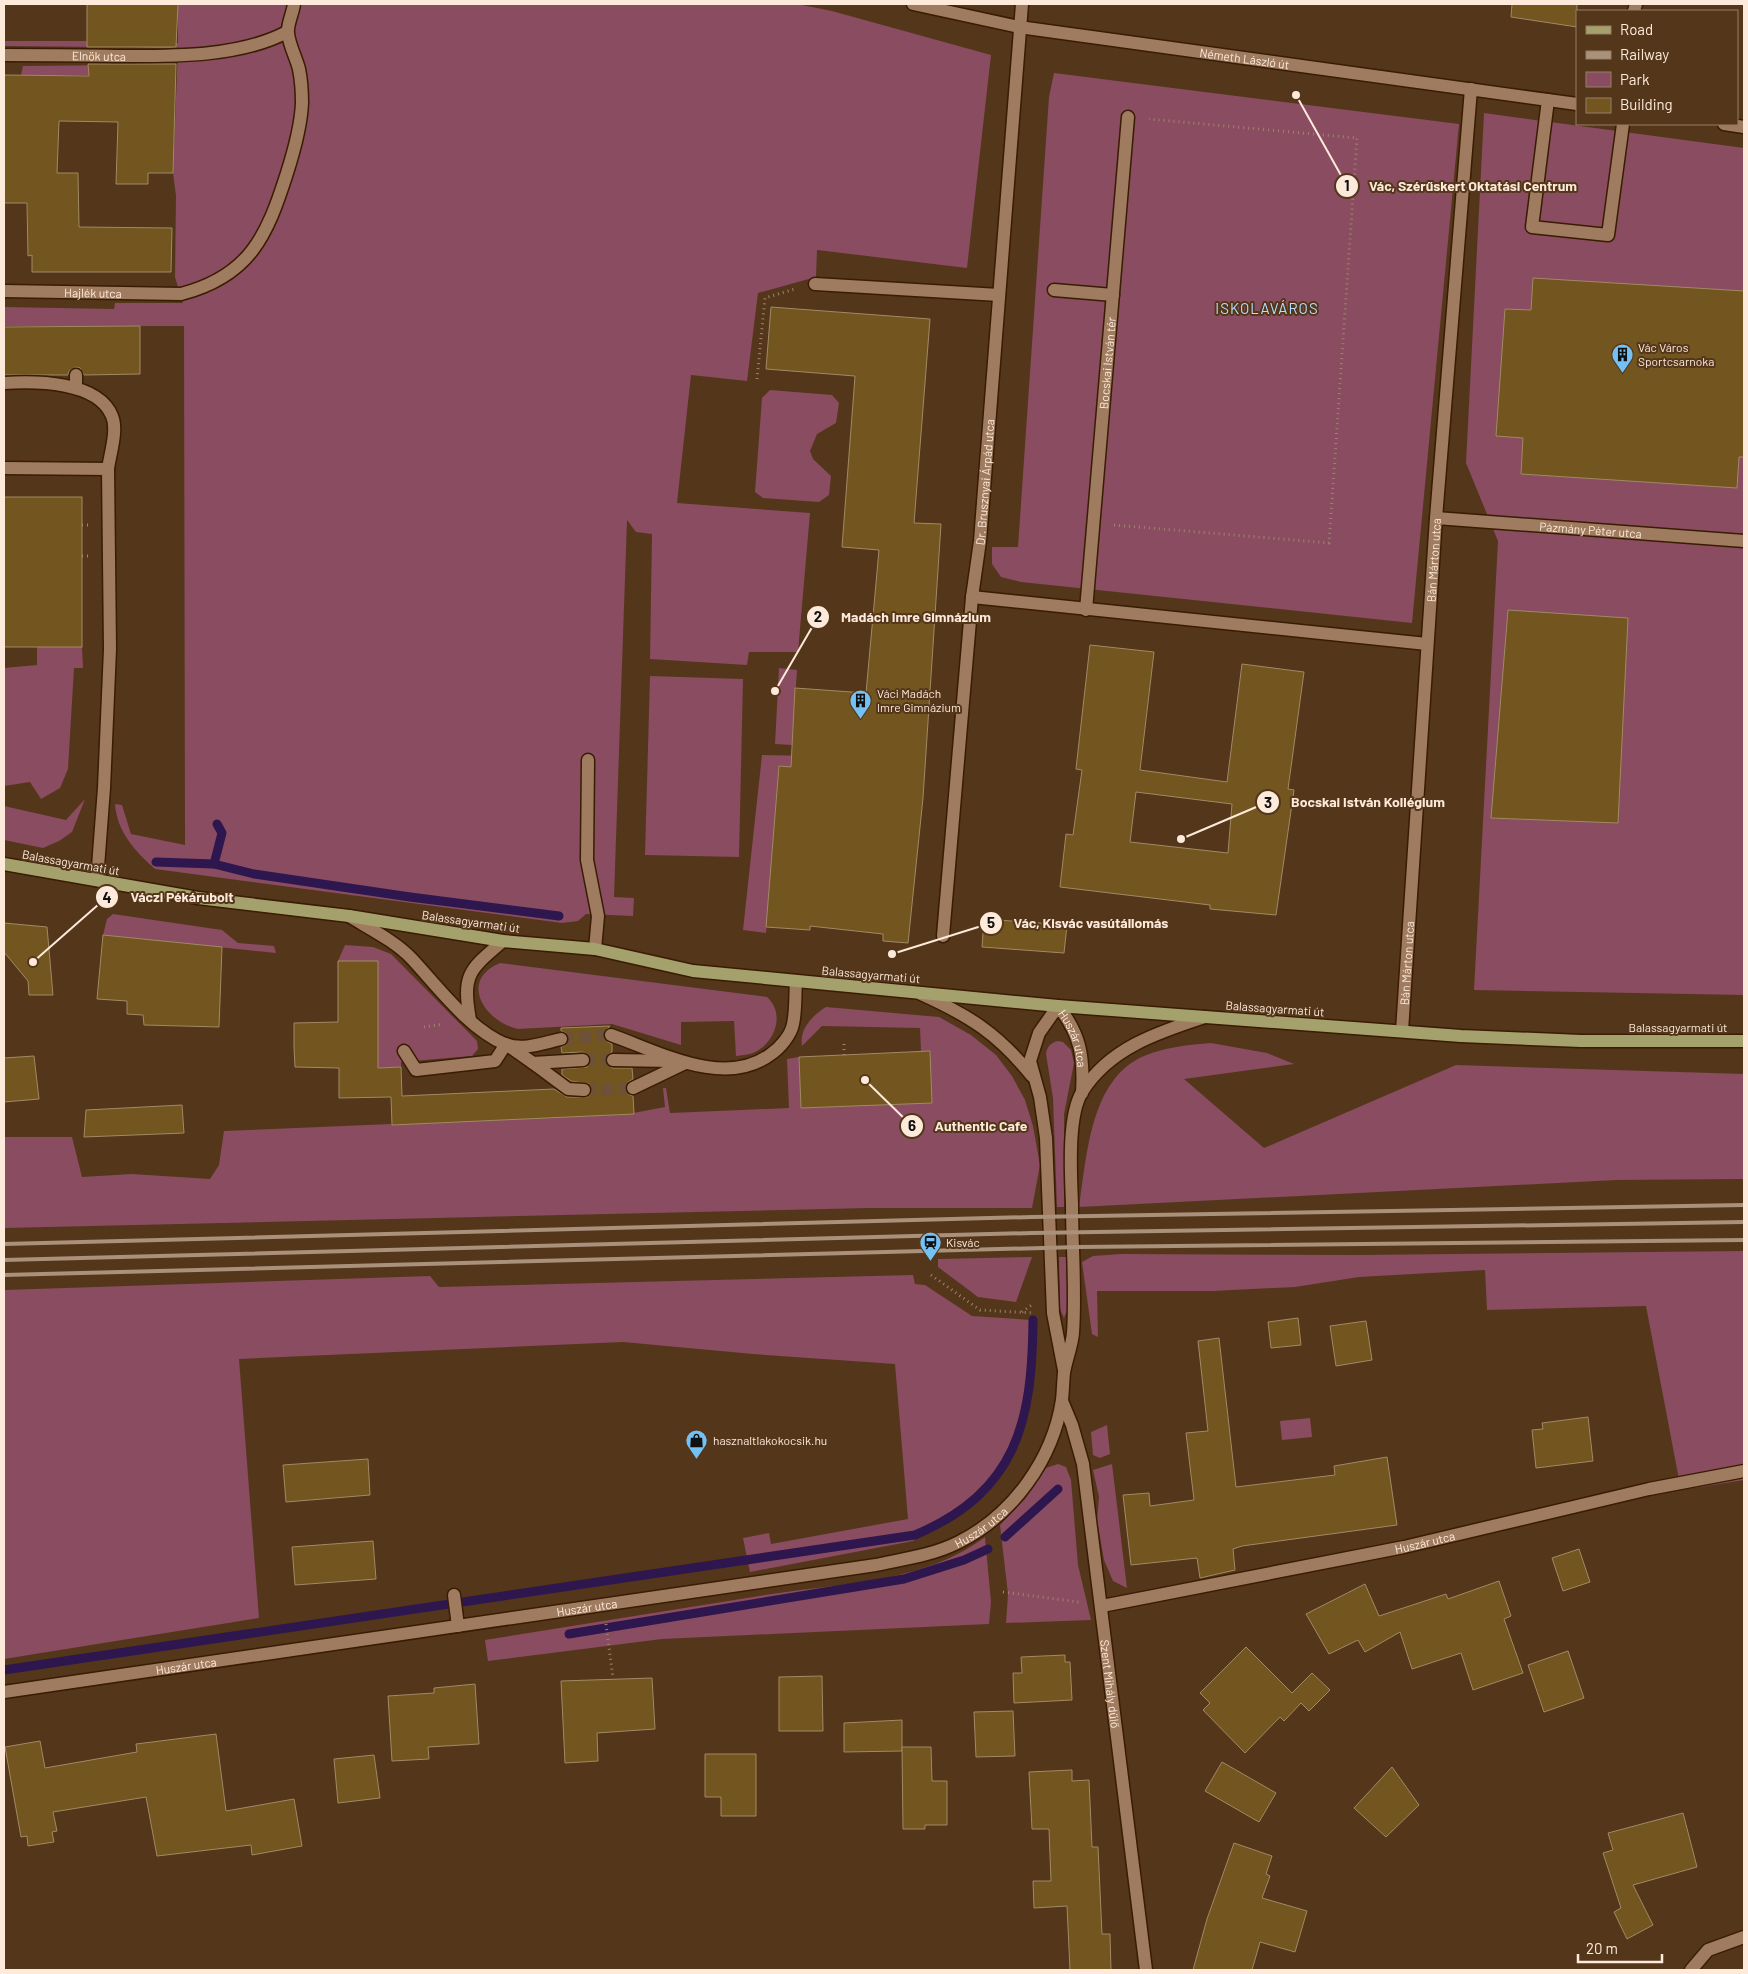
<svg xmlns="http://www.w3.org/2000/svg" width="1748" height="1974" font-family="Barlow,sans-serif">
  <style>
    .green { fill: #894c60 }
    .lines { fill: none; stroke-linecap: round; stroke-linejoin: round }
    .stream { stroke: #2e164e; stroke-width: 9 }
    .building { fill: #72551f; stroke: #a18a64; fill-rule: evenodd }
    .minor-tunnel { stroke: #6d5138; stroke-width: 12; stroke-dasharray: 12 6; stroke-linecap: butt }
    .minor-casing { stroke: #391c02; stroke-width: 15 }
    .major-casing { stroke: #391c02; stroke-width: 15 }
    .path { stroke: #9e846e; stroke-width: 3; stroke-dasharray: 1 4; stroke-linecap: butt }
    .minor { stroke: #9f7b60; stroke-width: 12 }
    .major { stroke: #a5a16c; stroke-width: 12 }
    .rail { stroke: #a9917b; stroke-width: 4 }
    .labels { text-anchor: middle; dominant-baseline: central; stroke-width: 4; stroke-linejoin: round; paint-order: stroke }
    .street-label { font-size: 12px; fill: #fdeada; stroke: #54361b }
    .poi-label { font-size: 12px; fill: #fdeada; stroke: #54361b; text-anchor: start }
    .quarter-label { font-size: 15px; letter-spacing: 1px; fill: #b5defc; stroke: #54361b }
    .leader { fill: none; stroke: #fdeada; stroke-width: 2 }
    .callout-dot { fill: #fdeada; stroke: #54361b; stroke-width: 2 }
    .mark-label { font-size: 15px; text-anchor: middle; font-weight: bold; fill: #111 }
    .callout-label { font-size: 14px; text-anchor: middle; font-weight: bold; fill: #fdeada; stroke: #54361b; stroke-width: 4; stroke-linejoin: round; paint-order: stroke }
  </style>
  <rect width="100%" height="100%" fill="#54361b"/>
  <g class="green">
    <path d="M 178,4 L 797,4 L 832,11 L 991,55 L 967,268 L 817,250 L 816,277 L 758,293 L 747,381 L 691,375 L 677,503 L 810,513 L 798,652 L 749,652 L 747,665 L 650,659 L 652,534 L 636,532 L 627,520 L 614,897 L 634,898 L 633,916 L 586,914 L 578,921 L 562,923 L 155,869 C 135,851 117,832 115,804 L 122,805 L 131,834 L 185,845 L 184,326 L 4,326 L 4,302 L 4,307 L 114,309 L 115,303 L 183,303 L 175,277 L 176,196 L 173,173 L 178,49 L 133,47 L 131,42 L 178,43 Z"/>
    <polygon points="4,41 102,41 102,47 4,46"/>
    <polygon points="122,65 122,75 21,75 23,66"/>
    <polygon points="1054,73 1459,124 1412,623 1021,582 1001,577 992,564 992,547 1018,547 1049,97"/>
    <polygon points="1484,113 1744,148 1744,995 1474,990 1498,541 1466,463"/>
    <polygon points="770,390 832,395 839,403 836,423 817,434 810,451 813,459 831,476 829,495 819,502 763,498 755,492 762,398"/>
    <polygon points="37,647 82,647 83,668 74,668 68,769 60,788 41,799 30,782 4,786 4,668 37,665"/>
    <polygon points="779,668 797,670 792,745 775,744"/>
    <polygon points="650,676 743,679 739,857 645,855"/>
    <polygon points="762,755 814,756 814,769 779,767 766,933 743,930"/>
    <polygon points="85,799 72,832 59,841 43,848 4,840 4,806 66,820"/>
    <polygon points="113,914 222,930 238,943 274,946 276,953 103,935 107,919"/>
    <polygon points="345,945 373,947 391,954 477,1041 478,1049 472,1056 401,1062 401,1067 378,1068 378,961 338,961"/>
    <path d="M 500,963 L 767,997 C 785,1013 776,1042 755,1052 C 750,1055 742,1055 736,1056 L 734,1021 L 681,1022 L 681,1045 L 612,1024 L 518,1029 C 483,1021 459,980 500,963 Z"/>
    <path d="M 826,1007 L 939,1017 L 971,1035 L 996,1055 L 1012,1076 L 1025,1100 L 1033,1126 L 1040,1165 L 1032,1208 L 868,1208 L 4,1228 L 4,1137 L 72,1137 L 82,1177 L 132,1174 L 210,1179 L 219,1165 L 224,1131 L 628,1114 L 665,1107 L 663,1088 L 666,1088 L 670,1113 L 789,1108 L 787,1059 L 799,1057 L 802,1108 L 930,1051 L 921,1051 L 920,1028 L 822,1026 L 802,1046 C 799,1029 813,1015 826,1007 Z"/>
    <path d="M 1058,1041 L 1063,1042 L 1071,1050 L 1074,1063 L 1064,1114 L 1064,1207 L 1057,1207 L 1053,1098 L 1046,1054 C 1047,1047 1050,1043 1058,1041 Z"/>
    <path d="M 1211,1043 L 1267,1053 L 1294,1064 L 1184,1079 L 1264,1148 L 1456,1065 L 1744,1074 L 1744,1179 L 1616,1180 L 1079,1207 C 1087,1156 1090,1079 1144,1056 C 1165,1047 1188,1045 1211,1043 Z"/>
    <polygon points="1744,1251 1744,1480 1681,1490 1646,1306 1487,1310 1485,1270 1359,1277 1295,1287 1213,1291 1097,1291 1098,1337 1092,1334 1082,1262 1093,1256 1121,1254 1359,1255"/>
    <polygon points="1032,1257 1016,1302 978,1297 938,1267 938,1259"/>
    <polygon points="1059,1257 1066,1257 1068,1308 1064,1318 1060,1309"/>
    <polygon points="913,1275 915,1284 925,1285 972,1316 1033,1320 1032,1369 1029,1398 1014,1449 993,1482 963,1507 913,1541 750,1572 743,1538 769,1533 771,1544 908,1519 895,1364 753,1354 623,1342 239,1359 259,1618 4,1659 4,1290 430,1276 439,1287"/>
    <polygon points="1310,1418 1312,1437 1282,1440 1280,1421"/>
    <polygon points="1107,1425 1110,1454 1100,1458 1093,1455 1091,1432"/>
    <polygon points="1058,1464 1066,1467 1071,1480 1078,1565 1091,1620 1006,1623 1008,1594 1000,1525 1025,1499 1046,1468"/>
    <polygon points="1112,1464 1127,1588 1113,1581 1104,1560 1097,1520 1099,1497 1093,1470"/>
    <path d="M 985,1537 L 991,1602 L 989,1624 L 662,1639 L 488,1661 L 485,1640 C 578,1625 672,1610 765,1595 C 840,1583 922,1584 985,1537 Z"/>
  </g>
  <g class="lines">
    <g class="stream">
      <polyline points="156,862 214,864 254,874 410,897 559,916"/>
      <polyline points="214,864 222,833 217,824"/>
      <polyline points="1005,1537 1058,1489"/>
      <polyline points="569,1634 904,1579 964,1560 988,1549"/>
      <path d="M 4,1670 L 915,1535 C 1018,1491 1032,1421 1033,1320"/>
    </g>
  </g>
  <g class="building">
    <polygon points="87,4 178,4 176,47 87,47"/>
    <polygon points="1512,4 1577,4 1577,27 1511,17"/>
    <polygon points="88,64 176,64 173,173 148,173 148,184 116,184 118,122 59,121 57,173 78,173 79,227 172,228 171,272 32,272 32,255 28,256 27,203 4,203 4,75 89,76"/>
    <polygon points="1533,278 1744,291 1744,457 1739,457 1737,488 1521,474 1523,438 1496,436 1505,309 1531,310"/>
    <polygon points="771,307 930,319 914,523 941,524 923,798 908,943 883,941 883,934 810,926 810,930 766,927 779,766 791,767 795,688 866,693 879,550 842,547 855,376 766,369"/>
    <polygon points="140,326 140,374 84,375 80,368 76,367 69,371 68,375 4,375 4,327"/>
    <rect x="4" y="497" width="78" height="150"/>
    <polygon points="1508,610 1628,618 1618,823 1491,818"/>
    <path d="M 1090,645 L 1154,652 L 1140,770 L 1227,782 L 1242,664 L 1304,672 L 1288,789 L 1294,790 L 1276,915 L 1210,909 L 1210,905 L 1060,887 L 1066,834 L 1073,835 L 1082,770 L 1076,769 ZM 1136,792 L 1232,804 L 1228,853 L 1130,842 Z"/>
    <polygon points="984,919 1067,925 1064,953 982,947"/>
    <polygon points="4,923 47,927 53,995 29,995 28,981 4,952"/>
    <polygon points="103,935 222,947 219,1027 144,1025 143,1015 127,1014 127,1001 97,999"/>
    <polygon points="338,961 378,961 378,1068 401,1067 402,1096 554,1089 567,1097 587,1097 592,1091 589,1084 571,1081 562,1075 562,1069 587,1067 590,1063 590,1056 583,1052 562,1053 561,1047 567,1044 569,1038 566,1033 561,1031 561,1028 610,1026 603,1033 604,1040 612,1044 612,1052 606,1056 606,1063 612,1068 632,1068 633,1079 627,1083 625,1088 628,1094 633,1096 634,1114 392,1125 391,1097 339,1098 339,1068 295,1067 294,1047 294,1023 338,1022"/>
    <polygon points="930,1051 932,1103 801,1108 799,1057"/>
    <polygon points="34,1056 39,1099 4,1102 4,1058"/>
    <polygon points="182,1105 184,1133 84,1137 86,1110"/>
    <polygon points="1298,1318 1301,1345 1271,1348 1268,1322"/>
    <polygon points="1366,1321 1372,1360 1336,1366 1330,1326"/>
    <polygon points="1219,1338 1236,1487 1335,1475 1334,1466 1387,1457 1397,1525 1242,1546 1233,1549 1235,1570 1200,1578 1197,1558 1131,1565 1123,1495 1149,1493 1150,1506 1194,1500 1186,1433 1208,1431 1198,1341"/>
    <polygon points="1588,1417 1593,1461 1536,1468 1532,1430 1543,1429 1542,1423"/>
    <polygon points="368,1459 370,1495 286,1502 283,1465"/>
    <polygon points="373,1541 376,1579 295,1585 292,1547"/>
    <polygon points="1579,1549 1590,1582 1563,1591 1552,1558"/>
    <polygon points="1499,1581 1511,1616 1504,1619 1523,1673 1473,1690 1461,1653 1412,1669 1400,1632 1365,1652 1358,1640 1329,1654 1306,1614 1365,1584 1379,1616 1446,1594 1448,1599"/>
    <polygon points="1246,1647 1292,1693 1312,1673 1330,1690 1309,1711 1301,1703 1284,1721 1280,1717 1245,1753 1203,1710 1210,1703 1200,1693"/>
    <polygon points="1568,1651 1584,1698 1544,1712 1528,1665"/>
    <polygon points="1065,1655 1065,1662 1070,1662 1072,1700 1014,1703 1013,1673 1022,1673 1021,1657"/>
    <polygon points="822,1676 823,1731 779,1731 779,1677"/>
    <polygon points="652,1678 655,1729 597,1733 598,1761 565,1763 561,1681"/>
    <polygon points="475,1684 479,1744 428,1747 429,1759 392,1761 388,1696 434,1693 434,1688"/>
    <polygon points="1013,1711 1015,1756 976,1757 974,1712"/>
    <polygon points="902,1720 902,1751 844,1752 844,1723"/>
    <polygon points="216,1734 226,1811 294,1799 302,1846 252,1855 251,1845 157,1856 146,1797 53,1812 57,1831 52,1832 54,1842 28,1846 27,1836 21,1837 5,1747 40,1741 45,1768 137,1752 136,1744"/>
    <polygon points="902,1747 931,1747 932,1781 947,1781 947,1825 925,1825 925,1829 903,1829"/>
    <polygon points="705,1754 756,1754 756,1816 721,1816 721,1797 705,1797"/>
    <polygon points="374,1755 380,1798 338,1803 334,1759"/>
    <polygon points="1222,1762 1276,1793 1259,1822 1205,1791"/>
    <polygon points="1392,1767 1419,1805 1386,1837 1354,1808"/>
    <polygon points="1072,1770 1072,1781 1089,1780 1092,1847 1098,1847 1102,1934 1110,1934 1111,1970 1070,1970 1067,1906 1034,1908 1033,1881 1051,1881 1049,1829 1032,1829 1029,1772"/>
    <polygon points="1683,1813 1697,1867 1633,1885 1653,1925 1627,1939 1614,1912 1621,1908 1603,1853 1613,1850 1608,1833"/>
    <polygon points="1234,1843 1272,1856 1266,1874 1270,1876 1262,1898 1307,1911 1295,1952 1260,1942 1252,1970 1193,1970 1207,1919"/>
  </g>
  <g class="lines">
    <g class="minor-tunnel">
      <polyline points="561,1039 611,1035"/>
      <polyline points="583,1060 613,1060"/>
      <polyline points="584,1090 633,1088"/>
    </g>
    <defs>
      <g id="minor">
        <path id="s1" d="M 913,4 L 1019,27 L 1577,104"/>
        <polyline points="1634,11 1636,4"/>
        <path id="s2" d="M 4,55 C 41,55 78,55 115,56 C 169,56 238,58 287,32"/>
        <polyline points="1548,100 1532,227 1608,235 1623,124"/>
        <polyline points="1724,124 1744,127"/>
        <polyline points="815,284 999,295"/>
        <polyline points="1054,290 1113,295"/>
        <path id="s3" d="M 4,291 L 181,294 C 250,276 267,236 287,173 C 294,151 301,127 302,103 C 302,93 301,79 299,69 C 296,57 289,45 288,33 C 287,24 293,13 294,4"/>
        <path d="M 4,383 C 35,381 98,381 112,416 C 118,430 110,454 108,469"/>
        <polyline points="76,387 76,375"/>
        <polyline points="4,468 108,469 110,649 104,788 97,880"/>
        <path id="s4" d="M 1436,518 L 1744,541"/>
        <polyline points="972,597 1427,644"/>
        <path id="s5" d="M 1086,610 L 1128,117"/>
        <polyline points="588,760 587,860 598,916 595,949"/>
        <path d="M 349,916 C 370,929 395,941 412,959 C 438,987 469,1029 505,1044 C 523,1051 543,1043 561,1039"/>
        <path id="s6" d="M 943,936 L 972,597 L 980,541 L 1022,4"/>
        <path d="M 921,994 C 970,1016 998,1034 1032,1076"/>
        <path d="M 470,1020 C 462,974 469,970 503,941"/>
        <path id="s7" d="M 1402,1031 L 1436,518 L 1471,89"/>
        <path d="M 611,1035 C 659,1052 725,1089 771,1054 C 780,1048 791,1035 793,1024 C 796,1010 795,995 796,981"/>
        <polyline points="404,1051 416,1070 495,1061 506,1044 533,1063 583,1060"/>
        <polyline points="613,1060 671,1061"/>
        <polyline points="533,1063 568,1089 584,1090"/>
        <polyline points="633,1088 685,1063"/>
        <path id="s8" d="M 1064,1370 L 1053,1313 L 1046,1138 L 1040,1097 L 1030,1061 L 1039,1033 L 1058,1006 C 1081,1035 1084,1057 1082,1093"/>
        <path id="s9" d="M 1062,1401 L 1072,1425 L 1083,1464 L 1146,1970"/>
        <polyline points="454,1595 458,1626"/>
        <path id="s10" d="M 1102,1606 L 1404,1547 L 1649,1489 L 1744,1471"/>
        <path id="s11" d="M 4,1692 L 876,1565 C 904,1559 934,1555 959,1542 C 1013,1515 1053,1459 1062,1400 C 1063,1391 1063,1382 1064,1373 C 1066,1360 1072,1346 1073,1333 C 1076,1290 1072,1246 1072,1204 C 1071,1175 1067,1117 1082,1092 C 1109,1048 1159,1032 1205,1017"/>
        <polyline points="1691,1970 1708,1950 1744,1937"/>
      </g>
      <polyline id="major" points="4,864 198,898 349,916 503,941 595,949 693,971 1058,1006 1461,1036 1581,1041 1744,1041"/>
    </defs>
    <use href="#minor" class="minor-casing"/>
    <use href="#major" class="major-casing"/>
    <g class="path">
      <polyline points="757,379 765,298 795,289"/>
      <polyline points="82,525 88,525"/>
      <polyline points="1114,525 1329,543 1357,138 1149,119"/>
      <polyline points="82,556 88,556"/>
      <polyline points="424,1027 443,1024"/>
      <polyline points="844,1044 844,1055"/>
      <polyline points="931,1275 980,1310 1034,1313"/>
      <polyline points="1022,1312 1033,1304"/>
      <polyline points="1003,1592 1079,1602"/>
      <polyline points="606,1624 613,1678"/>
    </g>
    <use href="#minor" class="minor"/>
    <use href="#major" class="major"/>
    <g class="rail">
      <polyline points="4,1244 1032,1217 1744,1205"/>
      <polyline points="4,1260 1032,1233 1744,1222"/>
      <polyline points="4,1275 1079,1247 1744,1240"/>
    </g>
  </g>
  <defs>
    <symbol id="building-pin" viewBox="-11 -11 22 30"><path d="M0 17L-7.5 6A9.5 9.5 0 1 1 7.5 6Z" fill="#73c1f5" stroke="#54361b"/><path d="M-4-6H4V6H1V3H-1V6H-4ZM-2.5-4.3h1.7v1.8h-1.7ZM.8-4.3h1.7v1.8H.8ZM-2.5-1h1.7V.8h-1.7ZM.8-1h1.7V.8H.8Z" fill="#111"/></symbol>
    <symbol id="station-pin" viewBox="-11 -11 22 30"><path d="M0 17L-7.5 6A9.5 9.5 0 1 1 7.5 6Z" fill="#73c1f5" stroke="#54361b"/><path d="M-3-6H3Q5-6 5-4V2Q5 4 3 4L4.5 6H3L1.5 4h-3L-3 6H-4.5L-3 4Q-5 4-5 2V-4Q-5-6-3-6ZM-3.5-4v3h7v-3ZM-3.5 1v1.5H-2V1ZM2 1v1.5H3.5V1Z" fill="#111"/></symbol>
    <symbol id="shop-pin" viewBox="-11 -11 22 30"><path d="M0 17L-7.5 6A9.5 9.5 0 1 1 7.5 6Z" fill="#73c1f5" stroke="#54361b"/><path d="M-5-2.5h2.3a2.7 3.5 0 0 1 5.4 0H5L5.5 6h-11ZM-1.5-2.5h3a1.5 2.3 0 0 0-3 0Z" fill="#111"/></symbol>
  </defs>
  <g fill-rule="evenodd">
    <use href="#building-pin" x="1610" y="342" width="25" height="34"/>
    <use href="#building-pin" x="848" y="688" width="25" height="34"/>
    <use href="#station-pin" x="918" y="1230" width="25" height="34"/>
    <use href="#shop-pin" x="684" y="1428" width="25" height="34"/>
  </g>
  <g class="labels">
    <g class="street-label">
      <text stroke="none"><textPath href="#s2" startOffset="95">Elnök utca</textPath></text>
      <text stroke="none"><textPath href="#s1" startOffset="336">Németh László út</textPath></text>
      <text stroke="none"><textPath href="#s3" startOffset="89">Hajlék utca</textPath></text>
      <text stroke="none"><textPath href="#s5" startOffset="248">Bocskai István tér</textPath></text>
      <text stroke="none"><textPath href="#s6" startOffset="456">Dr. Brusznyai Árpád utca</textPath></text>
      <text stroke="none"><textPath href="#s4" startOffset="155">Pázmány Péter utca</textPath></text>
      <text stroke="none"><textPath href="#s7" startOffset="472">Bán Márton utca</textPath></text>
      <text transform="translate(71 862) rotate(10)">Balassagyarmati út</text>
      <text transform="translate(471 921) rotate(8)">Balassagyarmati út</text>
      <text stroke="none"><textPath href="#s7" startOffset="68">Bán Márton utca</textPath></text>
      <text transform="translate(871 974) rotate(5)">Balassagyarmati út</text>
      <text transform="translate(1275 1008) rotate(4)">Balassagyarmati út</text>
      <text x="1678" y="1027">Balassagyarmati út</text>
      <text stroke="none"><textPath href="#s8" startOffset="411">Huszár utca</textPath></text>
      <text stroke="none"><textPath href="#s11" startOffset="994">Huszár utca</textPath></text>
      <text stroke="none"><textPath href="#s10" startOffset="329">Huszár utca</textPath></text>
      <text stroke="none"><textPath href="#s11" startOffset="589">Huszár utca</textPath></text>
      <text stroke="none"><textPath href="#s11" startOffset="184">Huszár utca</textPath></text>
      <text stroke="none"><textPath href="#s9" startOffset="288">Szent Mihály dűlő</textPath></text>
    </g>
    <g class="poi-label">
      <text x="1638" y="347">Vác Város<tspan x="1638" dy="14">Sportcsarnoka</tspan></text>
      <text x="877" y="693">Váci Madách<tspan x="877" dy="14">Imre Gimnázium</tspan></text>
      <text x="946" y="1242">Kisvác</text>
      <text x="713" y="1440">hasznaltlakokocsik.hu</text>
    </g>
    <g class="quarter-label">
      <text x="1267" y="308">ISKOLAVÁROS</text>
    </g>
  </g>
  <path class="leader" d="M1296 95L1347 186M775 691L818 617M1181 839L1268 802M33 962L107 897M892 954L991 923M865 1080L912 1126"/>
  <g class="callout-dot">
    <circle cx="1296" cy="95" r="5"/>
    <circle cx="775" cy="691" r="5"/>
    <circle cx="1181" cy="839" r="5"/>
    <circle cx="33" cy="962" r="5"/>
    <circle cx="892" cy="954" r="5"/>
    <circle cx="865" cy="1080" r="5"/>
    <circle cx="1347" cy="186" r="12"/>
    <circle cx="818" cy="617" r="12"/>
    <circle cx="1268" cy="802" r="12"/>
    <circle cx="107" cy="897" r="12"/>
    <circle cx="991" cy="923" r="12"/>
    <circle cx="912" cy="1126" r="12"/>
  </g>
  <g class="mark-label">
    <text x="1347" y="191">1</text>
    <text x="818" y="622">2</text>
    <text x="1268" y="808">3</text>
    <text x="107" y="903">4</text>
    <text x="991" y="928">5</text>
    <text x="912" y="1131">6</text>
  </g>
  <g class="callout-label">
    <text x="1473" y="191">Vác, Szérűskert Oktatási Centrum</text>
    <text x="916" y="622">Madách Imre Gimnázium</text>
    <text x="1368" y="807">Bocskai István Kollégium</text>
    <text x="182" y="902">Váczi Pékárubolt</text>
    <text x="1091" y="928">Vác, Kisvác vasútállomás</text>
    <text x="981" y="1131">Authentic Cafe</text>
  </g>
  <rect width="1748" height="1974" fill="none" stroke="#fdeada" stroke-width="10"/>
  <rect x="1576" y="10" width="162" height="115" fill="#54361b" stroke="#987e67"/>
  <rect x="1586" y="26" width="25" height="8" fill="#a5a16c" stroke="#987e67"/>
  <text x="1620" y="35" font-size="15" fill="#fdeada">Road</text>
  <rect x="1586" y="51" width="25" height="8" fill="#a9917b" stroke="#987e67"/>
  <text x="1620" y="60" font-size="15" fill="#fdeada">Railway</text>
  <rect x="1586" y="72" width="25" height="15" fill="#894c60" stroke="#987e67"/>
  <text x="1620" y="85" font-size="15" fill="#fdeada">Park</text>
  <rect x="1586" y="98" width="25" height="15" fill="#72551f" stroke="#987e67"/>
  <text x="1620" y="110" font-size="15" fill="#fdeada">Building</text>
  <path d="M1578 1954v8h84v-8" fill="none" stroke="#fdeada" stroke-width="2.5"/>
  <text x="1586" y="1954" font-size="15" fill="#fdeada" stroke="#54361b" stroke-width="4" paint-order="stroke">20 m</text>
</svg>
